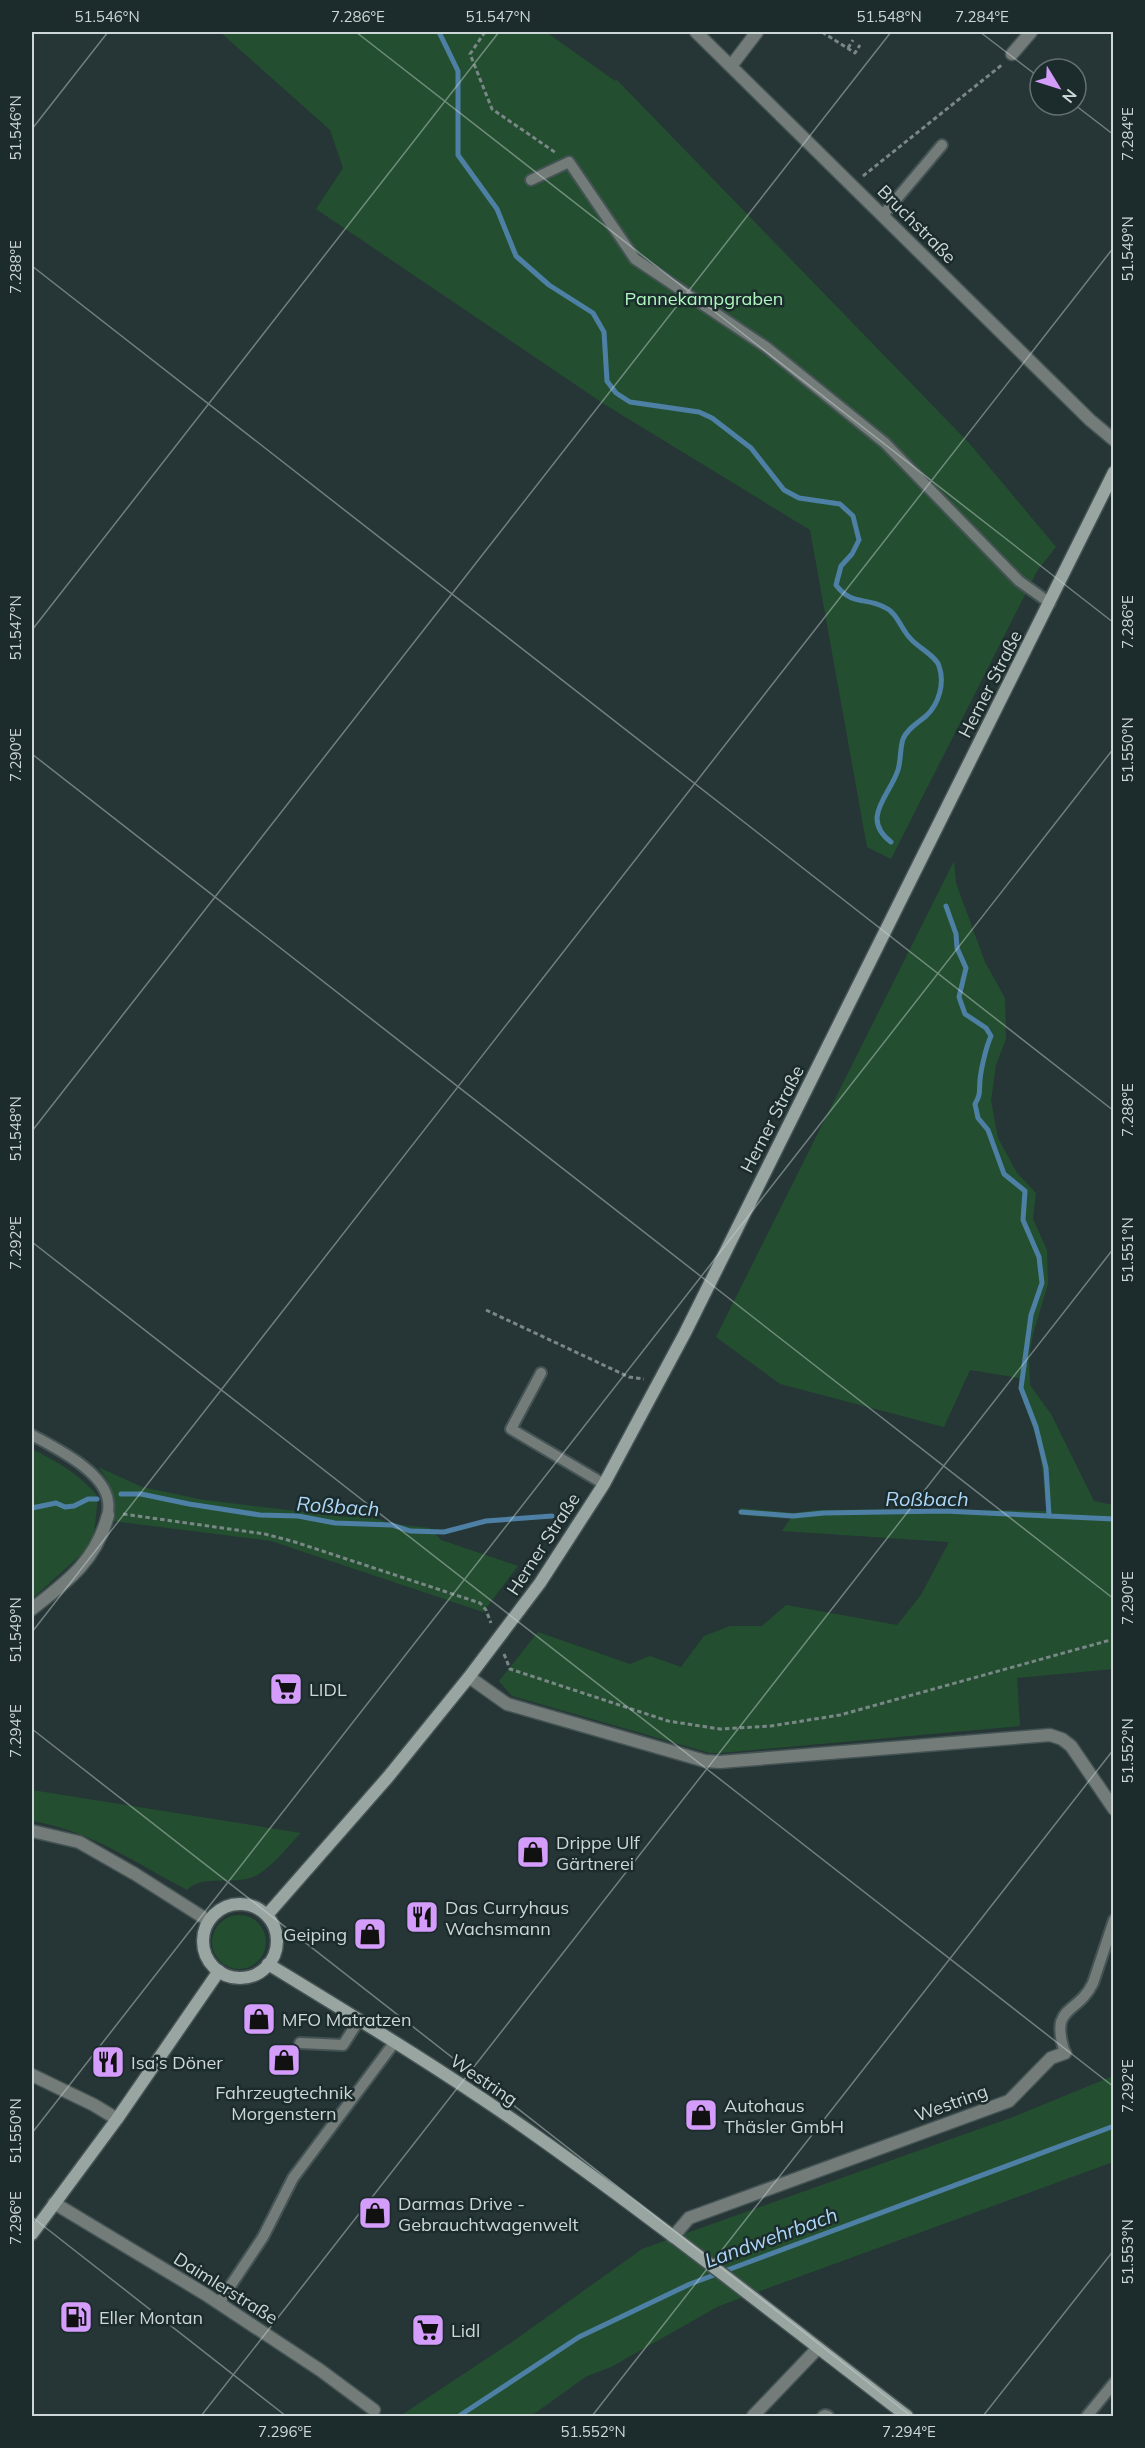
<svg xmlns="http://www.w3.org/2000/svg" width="1145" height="2448" font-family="Mulish,sans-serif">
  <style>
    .green { fill: #234f30 }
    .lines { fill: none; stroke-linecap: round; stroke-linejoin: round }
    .stream { stroke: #4e80a5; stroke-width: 5 }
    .service-casing { stroke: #445353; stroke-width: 14 }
    .minor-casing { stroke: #445353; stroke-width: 15 }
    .secondary-casing { stroke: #445353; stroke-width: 15 }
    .path { stroke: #7a8787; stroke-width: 3; stroke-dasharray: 4.5 3; stroke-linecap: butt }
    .service { stroke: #747c79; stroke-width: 10 }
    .minor { stroke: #747c79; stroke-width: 12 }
    .secondary { stroke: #99a5a1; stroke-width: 12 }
    .ticks { fill: none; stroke: #cdd7d7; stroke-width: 1.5; stroke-opacity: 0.45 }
    .labels { text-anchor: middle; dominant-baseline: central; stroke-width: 5; stroke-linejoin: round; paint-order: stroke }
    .street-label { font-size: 18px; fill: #cdd7d7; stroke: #1c2c2c }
    .park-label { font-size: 18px; fill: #acf8be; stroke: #1c2c2c }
    .poi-label { font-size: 18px; fill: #cdd7d7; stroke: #1c2c2c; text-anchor: start }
    .water-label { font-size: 20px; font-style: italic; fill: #add8fa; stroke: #1c2c2c }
    .neatline { fill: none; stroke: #cdd7d7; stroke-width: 2 }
    .ticks-label { font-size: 15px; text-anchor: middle; fill: #cdd7d7 }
  </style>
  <rect width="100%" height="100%" fill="#263636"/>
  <g class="green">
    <polygon points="220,32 546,32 615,81 616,79 970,444 1056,547 1037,571 891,859 867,847 810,530 604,404 316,209 343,168 330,130"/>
    <path d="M 954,861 L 956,883 L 985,962 L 1005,998 L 1006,1039 L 996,1065 L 991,1101 L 998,1138 L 1017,1173 L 1036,1193 L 1033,1219 L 1047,1250 L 1048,1284 L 1033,1334 L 1029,1357 L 1030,1385 L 1051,1414 L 1094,1501 L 1113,1505 L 1113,1669 L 1017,1678 L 1020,1726 L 720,1753 L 710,1753 L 512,1696 L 499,1681 L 538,1632 L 630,1664 L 650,1656 L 681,1667 L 704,1636 L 730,1626 L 762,1626 L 786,1605 L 897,1625 L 921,1595 L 949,1542 L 782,1531 L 790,1519 L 741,1515 L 741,1508 L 794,1513 L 816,1510 L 927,1509 L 1046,1511 C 1044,1483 1042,1455 1033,1428 C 1028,1411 1019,1396 1019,1378 L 970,1370 L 944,1427 L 780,1384 L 716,1337 Z"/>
    <path d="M 32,1449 C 57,1462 80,1474 98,1497 L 94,1534 L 85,1551 L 32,1599 Z"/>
    <path d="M 98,1467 L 142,1487 L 204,1500 L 345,1517 L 360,1513 L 392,1524 L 430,1528 L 441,1540 L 518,1566 L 483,1612 L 271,1541 L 112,1521 C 115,1498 113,1485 98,1467 Z"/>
    <path d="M 32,1790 L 38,1791 L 301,1833 C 289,1845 269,1871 253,1877 C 232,1885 203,1874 187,1890 C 136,1863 89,1830 32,1821 Z"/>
    <circle cx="239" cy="1942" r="27"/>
    <polygon points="1113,2076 1113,2162 719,2306 611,2367 587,2376 531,2416 400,2416 512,2342 642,2249 1013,2117"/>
  </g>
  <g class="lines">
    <g class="stream">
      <path d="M 439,32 L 458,71 L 458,155 L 497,209 L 516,256 L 549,285 L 593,313 L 604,332 L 607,381 L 616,393 L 630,402 L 699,412 L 712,418 L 751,448 L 784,490 L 799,498 L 840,504 L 853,516 L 859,540 L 852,554 L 841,566 L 836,585 C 852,606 865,597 884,607 C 897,612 901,629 910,638 C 917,647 936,656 939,666 C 945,683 939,704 926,716 C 918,723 907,729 903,739 C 900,748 901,760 898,770 C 889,797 860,818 891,842"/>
      <path d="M 946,906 L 956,934 L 957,948 L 966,968 L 959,997 L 965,1014 L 986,1028 L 991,1036 C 986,1047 981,1069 980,1080 C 979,1091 981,1094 975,1104 L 978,1118 L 988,1130 L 1004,1174 L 1025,1191 L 1023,1220 L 1039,1257 L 1042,1283 L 1031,1315 L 1021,1388 L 1036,1427 L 1046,1468 L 1049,1515"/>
      <polyline points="121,1494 141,1494 189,1504 260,1515 298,1516 335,1523 392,1525 410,1531 444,1532 486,1521 552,1516"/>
      <polyline points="32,1508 56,1503 65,1507 74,1506 88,1499 97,1499"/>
      <polyline points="741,1512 793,1516 824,1513 944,1511 1114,1519"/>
      <polyline points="459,2416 579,2337 690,2284 1114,2126"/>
    </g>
    <defs>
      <g id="service">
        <polyline points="531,180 569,162 635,259 766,347 885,443 1019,581 1050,603"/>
        <polyline points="883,215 942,145"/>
        <polyline points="541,1373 511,1429 604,1484"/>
        <path d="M 32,1435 C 55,1448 104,1471 108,1501 C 109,1505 108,1510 108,1515"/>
        <polyline points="300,2043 343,2045 359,2020"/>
        <path d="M 1065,2053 C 1049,2004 1077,2016 1093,1983 L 1114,1920"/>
        <polyline points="219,2303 263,2237 293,2178 394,2043"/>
        <polyline points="823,2416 825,2415 828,2416"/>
        <polyline points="1087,2416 1114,2383"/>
      </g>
      <g id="minor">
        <polyline points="696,32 1090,420 1114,440"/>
        <polyline points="1012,54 1031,32"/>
        <polyline points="731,66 757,32"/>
        <path d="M 32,1609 C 68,1581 96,1561 108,1515"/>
        <polyline points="469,1677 507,1704 705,1761 720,1762 1050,1735 1062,1739 1071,1746 1114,1809"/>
        <polyline points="32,1831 79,1842 135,1874 209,1921"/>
        <polyline points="32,2075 94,2105 117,2119"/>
        <polyline points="54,2203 205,2294 320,2370 374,2410"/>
        <polyline points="673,2237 689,2218 1009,2101 1051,2058 1065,2053"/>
        <polyline points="753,2416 818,2348"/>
      </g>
      <g id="secondary">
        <circle cx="240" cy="1941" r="37"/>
        <polyline points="267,1915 388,1777 469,1677 540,1583 604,1484 685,1333 1114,472"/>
        <path d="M 268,1964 C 358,2019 449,2074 535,2135 C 662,2225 784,2322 907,2416"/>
        <polyline points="32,2234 117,2119 219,1971"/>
      </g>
    </defs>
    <use href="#service" class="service-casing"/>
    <use href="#minor" class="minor-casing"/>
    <use href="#secondary" class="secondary-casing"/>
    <g class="path">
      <polyline points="485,32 470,54 492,109 556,153"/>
      <polyline points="822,32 855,53 860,45"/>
      <polyline points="848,48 853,40"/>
      <polyline points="863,176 1003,64"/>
      <polyline points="486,1310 629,1377 644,1379"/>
      <polyline points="123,1514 265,1534 295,1542 480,1603 486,1610 491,1623"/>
      <polyline points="504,1654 510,1669 668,1721 720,1729 771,1726 840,1715 1114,1639"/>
    </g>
    <use href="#service" class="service"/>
    <use href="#minor" class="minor"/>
    <use href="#secondary" class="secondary"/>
  </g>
  <path class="ticks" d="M 356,32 L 1114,623M 980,32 L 1040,78M 1075,105 L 1114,135M 32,129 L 108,32M 32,266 L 1114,1111M 32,630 L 499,32M 32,754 L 1114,1599M 32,1131 L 891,32M 32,1242 L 1114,2087M 32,1632 L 1114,247M 32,1729 L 911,2416M 32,2133 L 1114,748M 32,2217 L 286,2416M 201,2416 L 1114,1248M 592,2416 L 1114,1749M 983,2416 L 1114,2250"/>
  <defs>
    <symbol id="supermarket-square" viewBox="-11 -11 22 22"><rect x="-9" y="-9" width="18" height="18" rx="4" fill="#d49cfb" stroke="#1c2c2c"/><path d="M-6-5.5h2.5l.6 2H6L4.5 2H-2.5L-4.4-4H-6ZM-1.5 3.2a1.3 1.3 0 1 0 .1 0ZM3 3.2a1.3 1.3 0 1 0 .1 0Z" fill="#111"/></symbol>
    <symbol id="shop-square" viewBox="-11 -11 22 22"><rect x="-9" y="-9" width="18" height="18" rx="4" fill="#d49cfb" stroke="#1c2c2c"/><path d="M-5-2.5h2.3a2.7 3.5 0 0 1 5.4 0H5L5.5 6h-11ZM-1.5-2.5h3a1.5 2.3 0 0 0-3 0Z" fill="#111"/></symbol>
    <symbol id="restaurant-square" viewBox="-11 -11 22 22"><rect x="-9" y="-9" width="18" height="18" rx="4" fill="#d49cfb" stroke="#1c2c2c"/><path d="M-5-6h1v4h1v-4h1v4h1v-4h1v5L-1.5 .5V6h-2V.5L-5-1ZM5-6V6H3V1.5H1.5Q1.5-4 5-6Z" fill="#111"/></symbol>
    <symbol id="fuel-square" viewBox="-11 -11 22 22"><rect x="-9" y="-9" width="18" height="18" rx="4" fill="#d49cfb" stroke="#1c2c2c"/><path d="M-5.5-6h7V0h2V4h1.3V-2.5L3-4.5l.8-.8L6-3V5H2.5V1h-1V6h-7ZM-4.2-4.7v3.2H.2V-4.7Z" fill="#111"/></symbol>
  </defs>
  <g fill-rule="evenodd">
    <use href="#supermarket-square" x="267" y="1670" width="38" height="38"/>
    <use href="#shop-square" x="514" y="1833" width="38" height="38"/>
    <use href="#restaurant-square" x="403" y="1898" width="38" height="38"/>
    <use href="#shop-square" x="351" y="1915" width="38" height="38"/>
    <use href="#shop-square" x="240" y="2000" width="38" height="38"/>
    <use href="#shop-square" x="265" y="2041" width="38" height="38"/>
    <use href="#restaurant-square" x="89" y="2043" width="38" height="38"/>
    <use href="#shop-square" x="682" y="2096" width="38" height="38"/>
    <use href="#shop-square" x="356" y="2194" width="38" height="38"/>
    <use href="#fuel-square" x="57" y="2298" width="38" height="38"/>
    <use href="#supermarket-square" x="409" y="2311" width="38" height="38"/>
  </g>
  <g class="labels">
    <g class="street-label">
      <text transform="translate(917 224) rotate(45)">Bruchstraße</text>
      <text transform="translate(990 684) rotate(-63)">Herner Straße</text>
      <text transform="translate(772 1119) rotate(-63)">Herner Straße</text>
      <text transform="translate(543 1544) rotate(-57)">Herner Straße</text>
      <text transform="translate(484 2080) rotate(34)">Westring</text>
      <text transform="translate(951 2103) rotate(-20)">Westring</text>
      <text transform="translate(226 2288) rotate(32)">Daimlerstraße</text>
    </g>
    <g class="park-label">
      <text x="704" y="298">Pannekampgraben</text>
    </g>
    <g class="poi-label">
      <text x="309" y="1689">LIDL</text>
      <text x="556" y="1842">Drippe Ulf<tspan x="556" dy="21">Gärtnerei</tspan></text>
      <text x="445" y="1907">Das Curryhaus<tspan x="445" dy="21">Wachsmann</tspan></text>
      <text x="347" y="1934" text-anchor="end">Geiping</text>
      <text x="282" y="2019">MFO Matratzen</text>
      <text x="131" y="2062">Isa’s Döner</text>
      <text x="284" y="2092" text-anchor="middle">Fahrzeugtechnik<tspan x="284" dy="21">Morgenstern</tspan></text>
      <text x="724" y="2105">Autohaus<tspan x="724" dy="21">Thäsler GmbH</tspan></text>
      <text x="398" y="2203">Darmas Drive -<tspan x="398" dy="21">Gebrauchtwagenwelt</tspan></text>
      <text x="99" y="2317">Eller Montan</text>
      <text x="451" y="2330">Lidl</text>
    </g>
    <g class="water-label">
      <text x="927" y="1498">Roßbach</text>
      <text transform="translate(338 1506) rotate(4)">Roßbach</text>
      <text transform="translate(771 2237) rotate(-20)">Landwehrbach</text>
    </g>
  </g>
  <rect width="1145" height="2448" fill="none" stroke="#1c2c2c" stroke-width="66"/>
  <g transform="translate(1058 87) rotate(128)"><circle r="28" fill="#1c2c2c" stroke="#637070" stroke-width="1.5"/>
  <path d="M0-4.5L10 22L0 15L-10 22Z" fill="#d49cfb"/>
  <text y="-9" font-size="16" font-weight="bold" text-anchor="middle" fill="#cdd7d7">N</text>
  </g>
  <rect x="33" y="33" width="1079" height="2382" class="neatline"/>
  <g class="ticks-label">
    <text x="107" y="22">51.546°N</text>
    <text x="358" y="22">7.286°E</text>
    <text x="498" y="22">51.547°N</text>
    <text x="889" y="22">51.548°N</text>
    <text x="982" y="22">7.284°E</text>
    <text transform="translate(16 128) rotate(-90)" y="5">51.546°N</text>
    <text transform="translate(1128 134) rotate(-90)" y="5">7.284°E</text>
    <text transform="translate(1128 249) rotate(-90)" y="5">51.549°N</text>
    <text transform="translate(16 267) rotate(-90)" y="5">7.288°E</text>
    <text transform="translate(1128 622) rotate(-90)" y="5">7.286°E</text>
    <text transform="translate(16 628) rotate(-90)" y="5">51.547°N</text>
    <text transform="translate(1128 750) rotate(-90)" y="5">51.550°N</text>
    <text transform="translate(16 755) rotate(-90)" y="5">7.290°E</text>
    <text transform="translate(1128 1110) rotate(-90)" y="5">7.288°E</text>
    <text transform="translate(16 1129) rotate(-90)" y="5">51.548°N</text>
    <text transform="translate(16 1243) rotate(-90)" y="5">7.292°E</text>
    <text transform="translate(1128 1250) rotate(-90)" y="5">51.551°N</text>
    <text transform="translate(1128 1598) rotate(-90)" y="5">7.290°E</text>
    <text transform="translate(16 1630) rotate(-90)" y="5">51.549°N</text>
    <text transform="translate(16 1731) rotate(-90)" y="5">7.294°E</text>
    <text transform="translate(1128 1751) rotate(-90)" y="5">51.552°N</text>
    <text transform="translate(1128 2086) rotate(-90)" y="5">7.292°E</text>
    <text transform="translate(16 2131) rotate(-90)" y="5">51.550°N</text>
    <text transform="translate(16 2218) rotate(-90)" y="5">7.296°E</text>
    <text transform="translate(1128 2252) rotate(-90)" y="5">51.553°N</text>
    <text x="285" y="2437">7.296°E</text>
    <text x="593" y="2437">51.552°N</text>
    <text x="909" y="2437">7.294°E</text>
  </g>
</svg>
